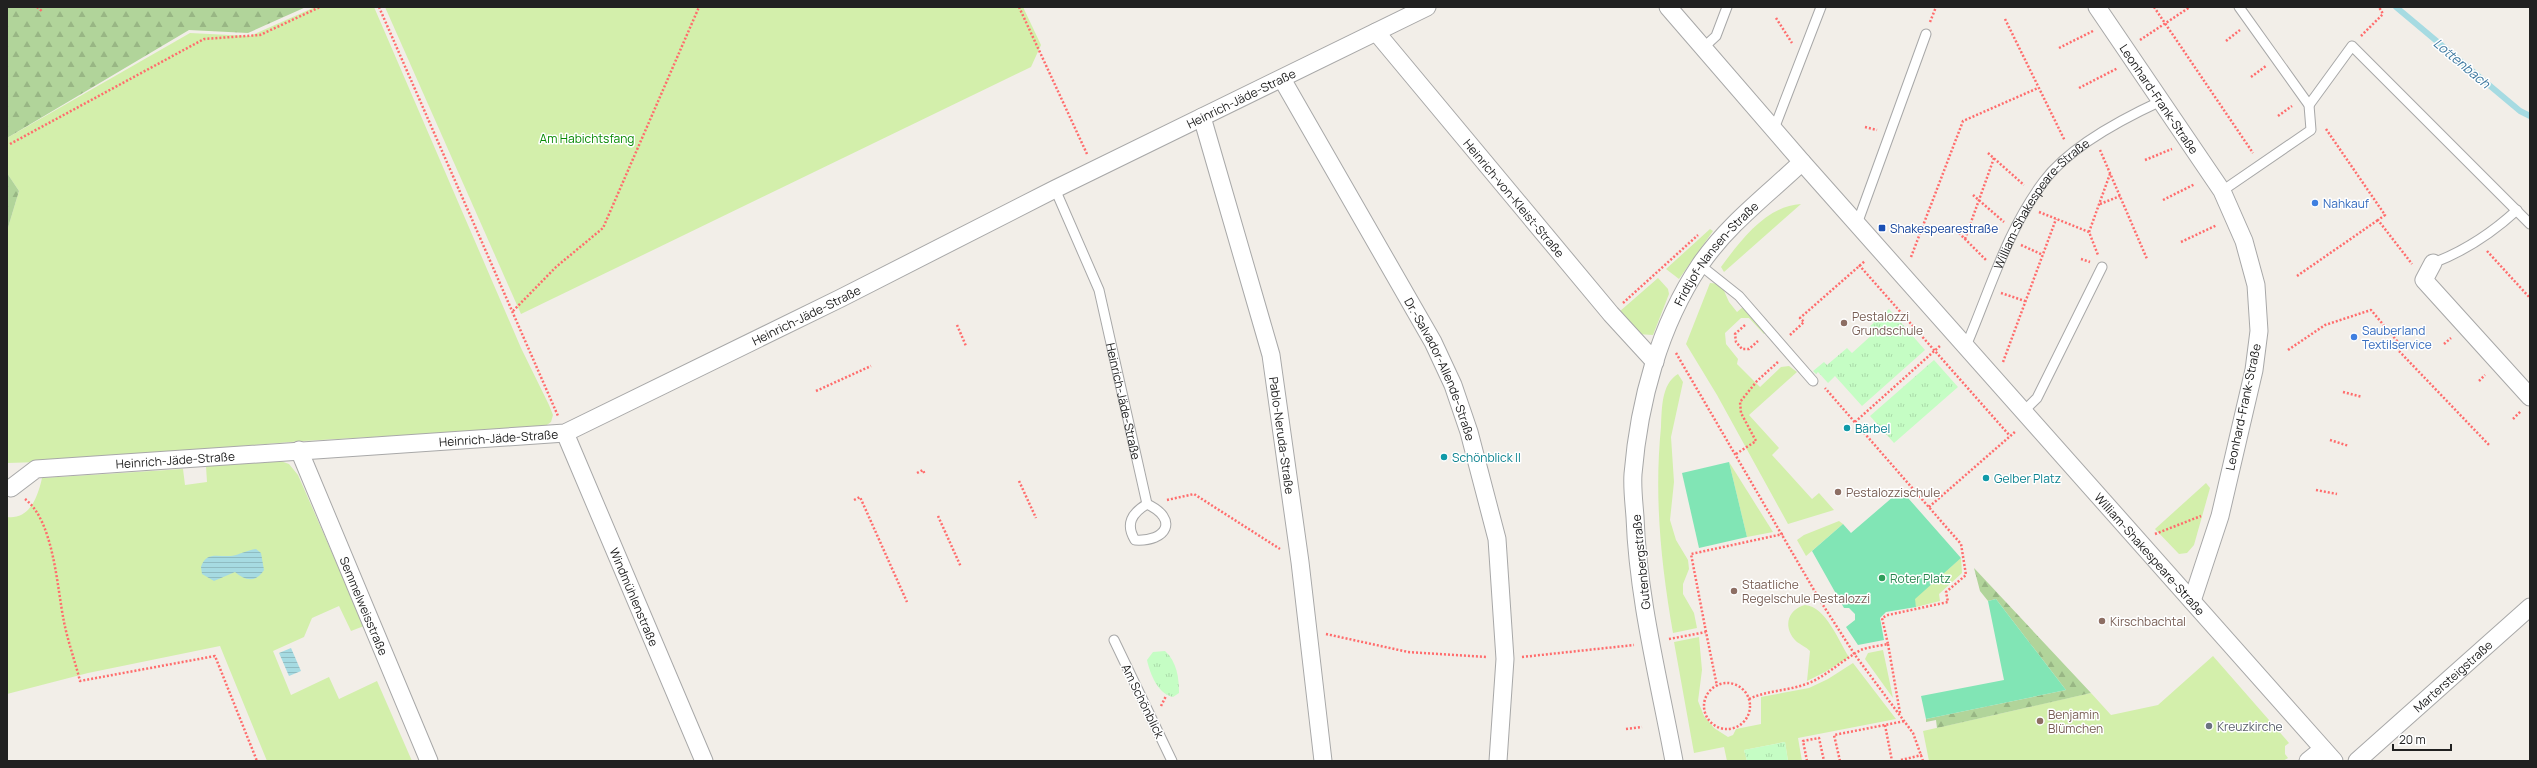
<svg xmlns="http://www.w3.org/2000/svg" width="2537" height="768" font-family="Manrope,sans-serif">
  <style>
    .grass { fill: #d3efab }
    .forest { fill: url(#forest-firs) }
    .park { fill: url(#park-tufts) }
    .pitch { fill: #81e5b5 }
    .water { fill: url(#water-rules) }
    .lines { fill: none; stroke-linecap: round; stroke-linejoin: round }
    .stream { stroke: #a6dbe2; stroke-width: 6 }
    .lane-casing { stroke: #a8a8a8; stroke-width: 11 }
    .street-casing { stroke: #a8a8a8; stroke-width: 19 }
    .path { stroke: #ff6c6c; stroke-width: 2.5; stroke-dasharray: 2 2; stroke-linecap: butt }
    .lane { stroke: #fff; stroke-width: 9 }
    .street { stroke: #fff; stroke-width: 17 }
    .shop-dot { fill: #3f7fe0; stroke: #fff; stroke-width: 1.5 }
    .transit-dot { fill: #1a4fb4; stroke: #fff; stroke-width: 1.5 }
    .education-dot { fill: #8d6e63; stroke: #fff; stroke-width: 1.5 }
    .culture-dot { fill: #0f9aa8; stroke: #fff; stroke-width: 1.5 }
    .leisure-dot { fill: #2e9e5b; stroke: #fff; stroke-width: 1.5 }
    .worship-dot { fill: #6b7280; stroke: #fff; stroke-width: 1.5 }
    .labels { text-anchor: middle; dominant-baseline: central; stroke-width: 3; stroke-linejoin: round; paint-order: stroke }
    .street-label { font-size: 12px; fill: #212121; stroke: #fff }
    .park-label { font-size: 12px; fill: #078a04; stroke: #fff }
    .shop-label { font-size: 12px; fill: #366cbe; stroke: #fff; text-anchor: start }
    .transit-label { font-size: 12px; fill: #164399; stroke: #fff; text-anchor: start }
    .education-label { font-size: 12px; fill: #785e54; stroke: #fff; text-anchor: start }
    .culture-label { font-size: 12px; fill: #0d838f; stroke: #fff; text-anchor: start }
    .leisure-label { font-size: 12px; fill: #27864d; stroke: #fff; text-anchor: start }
    .worship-label { font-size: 12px; fill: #5b616d; stroke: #fff; text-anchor: start }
    .water-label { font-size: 13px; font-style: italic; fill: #3e79a0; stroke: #fff }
  </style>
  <defs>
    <pattern id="forest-firs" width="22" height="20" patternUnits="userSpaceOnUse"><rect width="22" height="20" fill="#b1d49a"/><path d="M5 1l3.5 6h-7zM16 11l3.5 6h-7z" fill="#98b684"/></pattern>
    <pattern id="park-tufts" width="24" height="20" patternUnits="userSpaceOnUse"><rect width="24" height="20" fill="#c5fdc4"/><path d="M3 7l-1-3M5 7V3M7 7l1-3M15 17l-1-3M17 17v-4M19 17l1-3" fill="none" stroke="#a9d9a8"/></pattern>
    <pattern id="water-rules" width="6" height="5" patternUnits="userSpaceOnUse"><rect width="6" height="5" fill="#a6dbe2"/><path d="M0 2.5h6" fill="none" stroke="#8fbcc2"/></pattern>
  </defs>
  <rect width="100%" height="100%" fill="#f2eee8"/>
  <g class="grass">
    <polygon points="315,7 374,7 521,348 549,405 553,415 551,422 544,427 303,441 40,462 7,463 7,231 19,191 7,173 7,138 190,33 250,36"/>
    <polygon points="385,7 1023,7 1041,45 1031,67 521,314"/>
    <path d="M 1801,204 L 1724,272 L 1721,267 C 1741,240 1766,206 1801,204 Z"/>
    <polygon points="1710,229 1713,231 1679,279 1666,269"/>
    <polygon points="1658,278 1668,289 1669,294 1653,335 1637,334 1619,312"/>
    <polygon points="1710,283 1721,284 1729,302 1737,312 1743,307 1766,332 1764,334 1749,318 1741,318 1725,333 1726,344 1738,359 1737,364 1760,387 1781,367 1789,366 1797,372 1749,415 1779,448 1772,455 1812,499 1819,493 1834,510 1788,524 1717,395 1686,344"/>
    <path d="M 1678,374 L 1683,382 L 1671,437 L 1674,482 L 1670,520 L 1676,540 L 1688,560 L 1689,569 L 1683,584 L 1683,594 L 1694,613 L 1697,628 L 1673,633 C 1661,564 1654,497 1661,427 C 1662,409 1661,384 1678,374 Z"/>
    <path d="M 275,459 L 289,464 L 298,475 L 364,626 L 351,631 L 339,606 L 312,618 L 304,637 L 273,651 L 291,695 L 329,677 L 339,699 L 377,681 L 412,761 L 267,761 L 220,646 L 88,673 L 7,694 L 7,517 C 30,520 38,496 42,478 L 183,469 L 185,485 L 207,482 L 206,466 Z"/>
    <polygon points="1729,462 1773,532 1747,537"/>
    <polygon points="2206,483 2210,488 2194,545 2187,553 2179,554 2155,529"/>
    <polygon points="1839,521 1843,524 1806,556 1797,540 1804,535"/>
    <polygon points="1961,558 1962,573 1939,594 1940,601 1916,607 1914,599"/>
    <path d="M 1805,605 C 1826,607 1838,640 1849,657 L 1825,672 L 1807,681 L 1810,651 C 1806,647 1801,645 1797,642 C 1783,629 1786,610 1805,605 Z"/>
    <polygon points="1699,637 1702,670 1698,701 1704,716 1714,728 1728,737 1733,735 1736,729 1761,724 1761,697 1809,688 1828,679 1853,663 1896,719 1798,738 1802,761 1788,761 1785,742 1744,750 1747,761 1727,761 1724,747 1694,753 1674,642"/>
    <polygon points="1883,650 1893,698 1865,659 1868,653"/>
    <polygon points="2213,656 2289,743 2285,746 2285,754 2288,758 2283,761 1929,761 1923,731 2091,693 2111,715 2158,705"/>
  </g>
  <g class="forest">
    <polygon points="7,7 306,7 248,33 189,30 7,138"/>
    <polygon points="7,173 19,191 7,231"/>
    <polygon points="1974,568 2091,693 1937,728 1936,720 1926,722 1926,719 2066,690 1996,599 1988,601 1980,591"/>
  </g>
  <g class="park">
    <polygon points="1889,309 1925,350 1862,406 1835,376 1828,383 1818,372 1816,374 1813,371 1824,362 1827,365 1847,348 1852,353 1874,333 1869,327"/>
    <polygon points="1934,360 1958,387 1894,443 1870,416"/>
    <path d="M 1165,651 C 1177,662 1179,678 1179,693 L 1173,697 C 1158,694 1150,674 1147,660 L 1153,652 Z"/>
    <polygon points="1785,742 1788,761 1747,761 1744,750"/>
  </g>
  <g class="pitch">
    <polygon points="1729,462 1747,537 1699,548 1682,473"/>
    <polygon points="1901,490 1961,558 1915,599 1916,607 1886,612 1880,618 1884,640 1858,645 1846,627 1855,620 1855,614 1849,608 1844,608 1812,551 1843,524 1851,533"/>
    <polygon points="1996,599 2066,690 1926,719 1921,696 2004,680 1988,601"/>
  </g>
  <g class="water">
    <path d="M 256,549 L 261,553 L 264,570 C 256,583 245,581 235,572 L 214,581 L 202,574 L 201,567 C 206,551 218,557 231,556 C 239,555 247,550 256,549 Z"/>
    <polygon points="291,648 301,671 289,676 279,653"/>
  </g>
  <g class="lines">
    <polyline class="stream" points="2396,7 2520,111 2530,116"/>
    <defs>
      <g id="lane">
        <polyline points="1703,48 1716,36 1727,7"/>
        <polyline points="2309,105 2352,46 2530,224"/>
        <polyline points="1774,129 1821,7"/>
        <path id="s1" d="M 1055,189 L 1099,290 L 1147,504"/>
        <polyline points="2222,191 2311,130 2309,105 2239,7"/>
        <polyline points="1857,224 1926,34"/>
        <path d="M 2433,263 C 2465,251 2492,233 2517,210"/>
        <polyline points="1700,265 1739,296 1813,381"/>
        <path id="s2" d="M 1966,346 C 1990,290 2007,230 2044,181 C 2070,146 2122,119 2161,101"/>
        <polyline points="2024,411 2037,398 2102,267"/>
        <path d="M 1147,504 C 1179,519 1167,542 1135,540 C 1125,524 1132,513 1147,504 Z"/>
        <polyline points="1114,640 1172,761"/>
      </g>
      <g id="street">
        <path id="s3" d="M 1668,7 L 1802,162 L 2334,761"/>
        <path id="s4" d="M 2097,7 L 2222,191 L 2244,241 L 2256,285 L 2259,331 L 2254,370 L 2220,516 L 2192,601"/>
        <path id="s5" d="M 1376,32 L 1611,314 L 1655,362"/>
        <path id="s6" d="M 1282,79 L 1433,342 L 1453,385 L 1469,432 L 1497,539 L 1505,659 L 1498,761"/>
        <path id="s7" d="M 1202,117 L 1271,355 L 1300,562 L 1323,761"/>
        <polyline points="2433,263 2424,280 2530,397"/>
        <path id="s8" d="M 565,433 L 704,761"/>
        <path id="s9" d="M 299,450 L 429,761"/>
        <path id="s10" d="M 11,488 L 36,469 L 565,433 L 841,298 L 1055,189 L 1427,7"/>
        <path id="s11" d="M 1674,761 C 1659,680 1638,599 1635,517 C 1634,503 1632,488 1633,474 C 1639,402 1659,326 1700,265 C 1727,225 1767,195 1802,162"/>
        <polyline points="2308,761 2323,749"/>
        <path id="s12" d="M 2357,761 L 2530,607"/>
      </g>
    </defs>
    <use href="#lane" class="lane-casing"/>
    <use href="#street" class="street-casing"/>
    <g class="path">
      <polyline points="37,7 43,12"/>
      <polyline points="379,7 558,416"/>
      <polyline points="1019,7 1087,154"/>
      <polyline points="2154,7 2253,153"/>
      <polyline points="1776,18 1792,43"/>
      <polyline points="2005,19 2065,141"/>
      <polyline points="1930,22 1936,7"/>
      <polyline points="2361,36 2383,14 2379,7"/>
      <polyline points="2140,40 2190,7"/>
      <polyline points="2226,41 2240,30"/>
      <polyline points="2059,48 2093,31"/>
      <polyline points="2251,77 2266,66"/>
      <polyline points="2079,88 2118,68"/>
      <polyline points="2278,116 2292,106"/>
      <polyline points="1865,127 1877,130"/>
      <polyline points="2326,129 2385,215 2378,220 2412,264"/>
      <polyline points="10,144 204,39 260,35 320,7"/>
      <polyline points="2100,150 2147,259"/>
      <polyline points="1988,153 2024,185"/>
      <polyline points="2145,160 2172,149"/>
      <polyline points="1973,195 2004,222"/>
      <polyline points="2163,200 2195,184"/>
      <polyline points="2100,204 2120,196"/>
      <polyline points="2039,212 2089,232 2098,255"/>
      <polyline points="2089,232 2110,174"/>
      <polyline points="1959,233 1986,260"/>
      <polyline points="1965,239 1994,158"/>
      <polyline points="2181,242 2217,225"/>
      <polyline points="2021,245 2043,255"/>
      <polyline points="2487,251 2530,298"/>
      <polyline points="1911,257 1963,121 2038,88"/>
      <polyline points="2081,259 2090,262"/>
      <polyline points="1859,265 2010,436"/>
      <polyline points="2297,276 2378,220"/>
      <polyline points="2001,293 2025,301"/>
      <polyline points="1623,303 1698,235"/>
      <polyline points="513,311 556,267 603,228 699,7"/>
      <polyline points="957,325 966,346"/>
      <polyline points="1745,325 1735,334 1736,342 1742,349 1749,349 1758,341"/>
      <polyline points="1790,335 1804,322 1800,318 1865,261"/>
      <polyline points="2444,344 2451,338"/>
      <polyline points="2288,350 2325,325 2371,310 2397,341 2398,350 2490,446"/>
      <polyline points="1676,353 1821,602 1855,655 1913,733 1923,761"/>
      <polyline points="2003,362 2056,219"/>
      <polyline points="2479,381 2485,375"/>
      <polyline points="816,391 871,366"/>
      <polyline points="2343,392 2362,397"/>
      <polyline points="2513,419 2521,411"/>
      <polyline points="1855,422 1941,345"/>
      <polyline points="2330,440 2349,446"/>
      <polyline points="1736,454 1756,441 1741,413 1740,402 1757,381 1779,361"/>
      <polyline points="917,473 923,470 925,475"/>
      <polyline points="1019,481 1036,518"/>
      <polyline points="2316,490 2337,494"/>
      <path d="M 25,499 C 54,521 57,588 64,622 C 68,642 75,661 80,681 L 215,656 L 257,761"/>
      <polyline points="854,500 860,497 907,602"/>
      <polyline points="1167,500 1194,494 1280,549"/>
      <polyline points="1929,507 2016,431"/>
      <polyline points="938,516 961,567"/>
      <polyline points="2155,534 2201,516"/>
      <polyline points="1706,632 1691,554 1783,534"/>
      <polyline points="1326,634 1408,652 1487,657"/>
      <polyline points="1669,639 1706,632 1717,686"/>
      <polyline points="1888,644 1900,713"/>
      <polyline points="1522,657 1634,645"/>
      <circle cx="1727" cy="706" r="23"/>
      <path d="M 1749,699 C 1768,690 1789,691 1809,683 C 1828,675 1842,660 1861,650 C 1868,647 1879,646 1888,644 L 1882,618 L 1888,615 L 1948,602 L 1946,592 L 1966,575 L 1961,544 L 1825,388"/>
      <polyline points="1161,706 1166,696"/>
      <polyline points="1885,725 1892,761"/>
      <polyline points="1626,729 1642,727"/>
      <polyline points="1901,760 1922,755"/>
      <polyline points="1807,761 1803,741 1819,738 1824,761"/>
      <polyline points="1840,761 1834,735 1905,721"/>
    </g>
    <use href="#lane" class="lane"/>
    <use href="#street" class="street"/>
  </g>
  <g class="shop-dot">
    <circle cx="2315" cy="203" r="4"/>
    <circle cx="2354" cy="337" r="4"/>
  </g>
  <rect class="transit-dot" x="1878" y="224" width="8" height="8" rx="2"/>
  <g class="education-dot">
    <circle cx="1844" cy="323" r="4"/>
    <circle cx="1838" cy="492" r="4"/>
    <circle cx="1734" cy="591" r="4"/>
    <circle cx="2102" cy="621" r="4"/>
    <circle cx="2040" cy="721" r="4"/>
  </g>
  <g class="culture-dot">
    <circle cx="1847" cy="428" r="4"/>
    <circle cx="1444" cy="457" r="4"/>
    <circle cx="1986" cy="478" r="4"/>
  </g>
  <circle class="leisure-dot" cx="1882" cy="578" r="4"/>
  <circle class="worship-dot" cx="2209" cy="726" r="4"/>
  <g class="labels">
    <g class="street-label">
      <text stroke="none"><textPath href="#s10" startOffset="1316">Heinrich-Jäde-Straße</textPath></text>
      <text stroke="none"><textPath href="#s4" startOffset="111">Leonhard-Frank-Straße</textPath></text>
      <text stroke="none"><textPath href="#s5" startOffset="216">Heinrich-von-Kleist-Straße</textPath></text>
      <text stroke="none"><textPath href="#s2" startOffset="163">William-Shakespeare-Straße</textPath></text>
      <text stroke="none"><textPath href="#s11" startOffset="531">Fridtjof-Nansen-Straße</textPath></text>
      <text stroke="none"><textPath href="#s10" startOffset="830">Heinrich-Jäde-Straße</textPath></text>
      <text stroke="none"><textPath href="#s6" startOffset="331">Dr.-Salvador-Allende-Straße</textPath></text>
      <text stroke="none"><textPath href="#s1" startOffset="224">Heinrich-Jäde-Straße</textPath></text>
      <text transform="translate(2243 407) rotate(-78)">Leonhard-Frank-Straße</text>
      <text stroke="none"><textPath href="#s7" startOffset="329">Pablo-Neruda-Straße</textPath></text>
      <text stroke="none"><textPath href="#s10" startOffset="495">Heinrich-Jäde-Straße</textPath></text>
      <text stroke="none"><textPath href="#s10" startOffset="171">Heinrich-Jäde-Straße</textPath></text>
      <text stroke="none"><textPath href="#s3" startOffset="729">William-Shakespeare-Straße</textPath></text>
      <text transform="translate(1641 562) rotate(-96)">Gutenbergstraße</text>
      <text stroke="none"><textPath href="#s8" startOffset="178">Windmühlenstraße</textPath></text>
      <text stroke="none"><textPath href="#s9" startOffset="169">Semmelweisstraße</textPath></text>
      <text stroke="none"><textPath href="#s12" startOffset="128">Martersteigstraße</textPath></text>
      <text transform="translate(1143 701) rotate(64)">Am Schönblick</text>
    </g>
    <g class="park-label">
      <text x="587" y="138">Am Habichtsfang</text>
    </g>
    <g class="shop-label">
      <text x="2323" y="203">Nahkauf</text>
      <text x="2362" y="330">Sauberland<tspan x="2362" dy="14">Textilservice</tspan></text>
    </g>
    <g class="transit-label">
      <text x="1890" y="228">Shakespearestraße</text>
    </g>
    <g class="education-label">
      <text x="1852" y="316">Pestalozzi<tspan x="1852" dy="14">Grundschule</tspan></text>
      <text x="1846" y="492">Pestalozzischule</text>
      <text x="1742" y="584">Staatliche<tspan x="1742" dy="14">Regelschule Pestalozzi</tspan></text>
      <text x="2110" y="621">Kirschbachtal</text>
      <text x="2048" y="714">Benjamin<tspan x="2048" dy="14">Blümchen</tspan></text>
    </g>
    <g class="culture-label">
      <text x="1855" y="428">Bärbel</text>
      <text x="1452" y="457">Schönblick II</text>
      <text x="1994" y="478">Gelber Platz</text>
    </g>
    <g class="leisure-label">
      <text x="1890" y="578">Roter Platz</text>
    </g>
    <g class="worship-label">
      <text x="2217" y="726">Kreuzkirche</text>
    </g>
    <g class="water-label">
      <text transform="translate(2462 63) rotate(40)">Lottenbach</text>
    </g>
  </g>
  <rect width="2537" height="768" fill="none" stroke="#212121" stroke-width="16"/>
  <path d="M2393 744v6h58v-6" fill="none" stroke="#212121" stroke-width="2"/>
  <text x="2399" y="744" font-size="12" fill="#212121" stroke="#ffffff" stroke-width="3" paint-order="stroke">20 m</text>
</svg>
